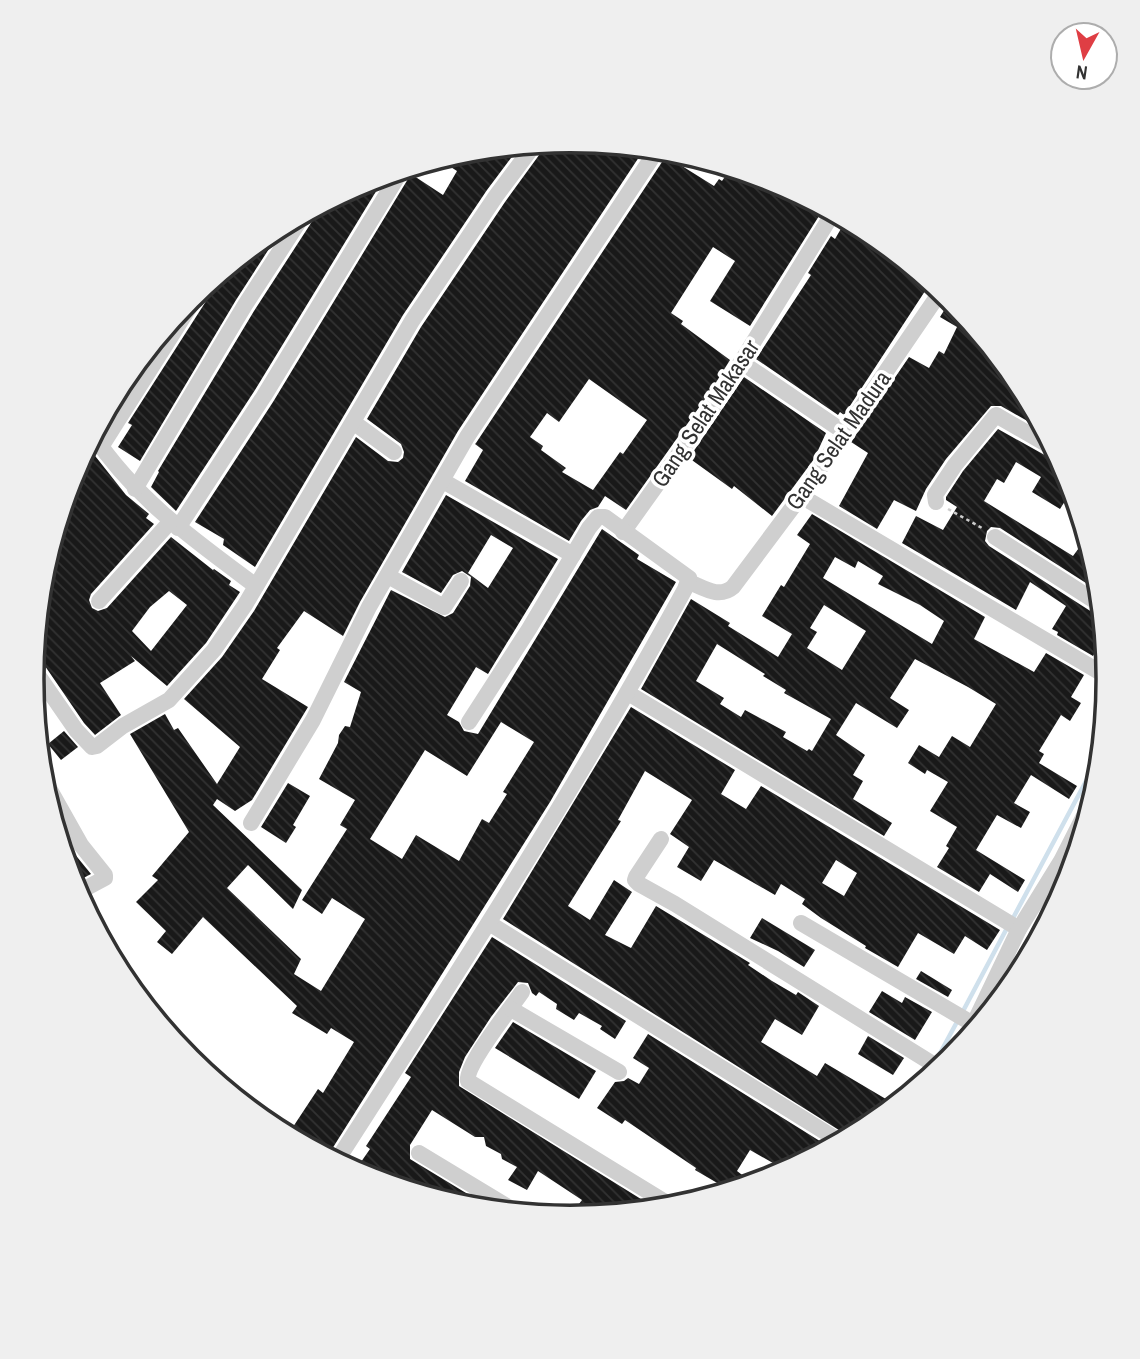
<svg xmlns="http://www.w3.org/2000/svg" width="1140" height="1359" font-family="'Archivo Narrow',sans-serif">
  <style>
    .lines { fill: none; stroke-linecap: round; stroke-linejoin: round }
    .stream { stroke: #cfe0ec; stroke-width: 4.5 }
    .building { fill: url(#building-back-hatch); fill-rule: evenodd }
    .path { stroke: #ccc; stroke-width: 2.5; stroke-dasharray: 3.5 3.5; stroke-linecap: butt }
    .street { stroke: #cfcfcf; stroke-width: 16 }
    .labels { text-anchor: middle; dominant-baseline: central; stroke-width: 7; stroke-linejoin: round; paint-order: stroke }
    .street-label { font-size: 23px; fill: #323232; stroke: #fff }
    .rim { fill: none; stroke: #323232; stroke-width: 3.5 }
  </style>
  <defs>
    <pattern id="building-back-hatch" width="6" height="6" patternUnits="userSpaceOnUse" patternTransform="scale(1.75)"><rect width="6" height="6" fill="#191919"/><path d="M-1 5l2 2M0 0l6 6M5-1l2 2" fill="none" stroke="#323232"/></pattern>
  </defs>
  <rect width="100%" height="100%" fill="#fff"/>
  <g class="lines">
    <g class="stream">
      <polyline points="1012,920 1101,753"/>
      <polyline points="962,1013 1007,928"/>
      <polyline points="925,1081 958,1020"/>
    </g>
  </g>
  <g class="building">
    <path d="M 570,141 L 645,148 L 458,431 L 360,602 L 343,636 L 304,611 L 277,648 L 280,650 L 262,679 L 308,707 L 252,800 L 235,811 L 217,799 L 213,805 L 302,890 L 293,909 L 248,865 L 227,888 L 301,959 L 294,974 L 321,991 L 365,919 L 332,898 L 322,914 L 302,900 L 347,829 L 340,825 L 355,800 L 319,779 L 338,743 L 339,735 L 345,726 L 350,727 L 361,692 L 344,682 L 391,590 L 445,617 L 453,613 L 470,586 L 471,577 L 462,571 L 453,575 L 441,593 L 402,572 L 446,495 L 558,559 L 488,674 L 476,667 L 447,715 L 459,722 L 464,731 L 478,734 L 602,529 L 639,555 L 637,559 L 676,582 L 550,802 L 327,1157 L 287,1136 L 318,1089 L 323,1093 L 354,1042 L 331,1028 L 327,1034 L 292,1013 L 297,1006 L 203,917 L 172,954 L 157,942 L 166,931 L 136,902 L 158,880 L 152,876 L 189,832 L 130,734 L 165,714 L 174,730 L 178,728 L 217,784 L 240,747 L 184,699 L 222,657 L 254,611 L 356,437 L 388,461 L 398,462 L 403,458 L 404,452 L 401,444 L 367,419 L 421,327 L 505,202 L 542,151 L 544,144 ZM 491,535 L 513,548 L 488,588 L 468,573 ZM 501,722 L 534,742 L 503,792 L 507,794 L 489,823 L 482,819 L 459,861 L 416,835 L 402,859 L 370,839 L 425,750 L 467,776 Z"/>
    <polygon points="520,146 487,190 403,315 255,567 223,545 224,539 195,522 273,402 411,174 443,195 457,171 438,159 465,151"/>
    <path d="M 666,156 L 714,186 L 719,179 L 722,181 L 731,168 L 776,182 L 824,208 L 750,326 L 710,301 L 735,261 L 713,247 L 671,313 L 683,321 L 681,324 L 730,360 L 710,392 L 626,510 L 605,496 L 598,507 L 590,510 L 581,521 L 569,541 L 465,481 L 483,450 L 475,444 L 476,443 ZM 589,379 L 647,420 L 623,454 L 620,452 L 593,490 L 562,472 L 566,468 L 541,450 L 543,446 L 530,437 L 547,413 L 559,422 Z"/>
    <polygon points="386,175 255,390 176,511 151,487 159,472 158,471 254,311 313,220 313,209 364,182"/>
    <polygon points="846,220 870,232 929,280 929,285 844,415 840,412 838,415 756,359 811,275 808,273 831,236 835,239"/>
    <polygon points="285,224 236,300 140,461 118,447 132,425 128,423 210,295 211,286 217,276 271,232"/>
    <polygon points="951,299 987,343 981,346 998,356 1018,381 1045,431 1001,406 991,406 946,459 926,489 916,511 894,500 877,529 839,506 868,453 851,442 909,357 929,368 939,351 944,354 957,327 940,317"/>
    <polygon points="159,335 110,412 106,410 122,380"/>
    <polygon points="744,377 826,433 814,459 772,516 734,486 732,489 689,458"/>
    <polygon points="998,429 1050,458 1059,458 1068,474 1072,490 1060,509 1032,492 1041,477 1016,462 1004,483 997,479 984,501 1073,556 1087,537 1098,575 1100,592 1000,528 991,527 987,531 985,541 989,546 1095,614 1102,615 1103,623 1097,633 1104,637 1093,656 1057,635 1058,632 1052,629 1066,606 1030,582 1016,610 902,543 916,516 943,530 957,507 946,500 946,497 963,471"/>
    <path d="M 92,452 L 126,495 L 149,514 L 146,518 L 154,524 L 91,594 L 89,600 L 92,608 L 98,611 L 107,608 L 171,537 L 213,570 L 214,569 L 231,581 L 229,585 L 240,592 L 206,643 L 167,686 L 131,656 L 135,661 L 100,683 L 121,715 L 95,735 L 84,723 L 45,666 L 34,655 L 42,574 L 73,473 L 78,463 ZM 169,591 L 187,605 L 151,651 L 132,631 L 150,607 Z"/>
    <path d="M 812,514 L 985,617 L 974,639 L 1034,672 L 1046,653 L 1084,675 L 1071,697 L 1081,703 L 1070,721 L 1061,715 L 1039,751 L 1044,754 L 1039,763 L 1077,786 L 1069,799 L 1031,775 L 1014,803 L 1030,812 L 1021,828 L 997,815 L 976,850 L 1025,880 L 1018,892 L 990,874 L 979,892 L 937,867 L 949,848 L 946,846 L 957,827 L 930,811 L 948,782 L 927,770 L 925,774 L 908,763 L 919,745 L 939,757 L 952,736 L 970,747 L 996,704 L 968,687 L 915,659 L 890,698 L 909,710 L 897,728 L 856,703 L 836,735 L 865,755 L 853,775 L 863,781 L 853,799 L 892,823 L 884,836 L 641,689 L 691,599 L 730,623 L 728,626 L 778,657 L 792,634 L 762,616 L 781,585 L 784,587 L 810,544 L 797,535 ZM 835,557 L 855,568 L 858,561 L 883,576 L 878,584 L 920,605 L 944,621 L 932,644 L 823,578 ZM 824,605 L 866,631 L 842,670 L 807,648 L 817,632 L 810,628 ZM 717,644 L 765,674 L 763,676 L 786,690 L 784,693 L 831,719 L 812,751 L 809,749 L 807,751 L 783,737 L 786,732 L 745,710 L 741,717 L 720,704 L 724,698 L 696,681 Z"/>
    <path d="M 631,707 L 735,770 L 721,794 L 746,809 L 761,786 L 1000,930 L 987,950 L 965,936 L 954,954 L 918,933 L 898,967 L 865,948 L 866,946 L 821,918 L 802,904 L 805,899 L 781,884 L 775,895 L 714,860 L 701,881 L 677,867 L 689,847 L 670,834 L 692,800 L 645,771 L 618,820 L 621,821 L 568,906 L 590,920 L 614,880 L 632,892 L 605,935 L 631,948 L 656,906 L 750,963 L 748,965 L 772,981 L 796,995 L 798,992 L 819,1006 L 802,1035 L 775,1019 L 761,1042 L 817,1076 L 825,1063 L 896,1105 L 884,1115 L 872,1108 L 855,1135 L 850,1137 L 503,919 ZM 836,860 L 857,873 L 844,896 L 822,883 Z"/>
    <polygon points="64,731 78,747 61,760 48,744"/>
    <polygon points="288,783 310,796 293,825 296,827 286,843 261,827"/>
    <polygon points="73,852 91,874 72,884 64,858"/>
    <polygon points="762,918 815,950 804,967 778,951 750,938"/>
    <polygon points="492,937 626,1021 615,1039 600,1029 602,1026 579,1013 574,1020 556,1009 557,1004 539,992 536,996 532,993 528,983 518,982 491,1017 465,1057 459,1072 459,1086 657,1209 588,1216 576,1208 582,1200 538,1171 527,1190 508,1180 517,1167 502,1159 501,1154 486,1146 484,1137 475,1137 432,1110 410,1145 410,1159 494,1210 465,1208 364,1177 354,1172 370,1149 366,1146 411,1077 405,1073"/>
    <polygon points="921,971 952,990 948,997 916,979"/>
    <polygon points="882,991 902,1003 905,997 932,1012 915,1040 869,1012"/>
    <polygon points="513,1022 596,1071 579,1099 495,1048"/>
    <polygon points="648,1034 831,1148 787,1171 750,1150 737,1171 754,1184 731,1191 695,1170 696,1168 625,1120 622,1124 597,1108 615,1082 624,1081 628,1078 639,1084 649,1068 633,1058"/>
    <polygon points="868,1036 904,1058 893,1075 858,1054"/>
  </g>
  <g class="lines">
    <polyline class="path" points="948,509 982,528"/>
    <g class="street">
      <polyline points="741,362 844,432"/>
      <polyline points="353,422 394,452"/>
      <path d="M 93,435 C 137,500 194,540 256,586"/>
      <polyline points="101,447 201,289"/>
      <polyline points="443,481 573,555"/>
      <polyline points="135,489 245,305 304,214"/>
      <polyline points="801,496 1108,677"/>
      <polyline points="936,502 935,495 955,465 996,415 1055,449"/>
      <polyline points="178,528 264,396 401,171"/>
      <polyline points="623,532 719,398 833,213"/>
      <polyline points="995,537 1101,605"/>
      <polyline points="388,576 444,607 461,581"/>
      <path d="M 689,582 C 704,588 719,599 733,587 L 801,496 L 941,291"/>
      <polyline points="99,601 170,522"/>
      <polyline points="33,668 76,730 92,747 97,746 123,726 169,700 214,650 245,605 412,321 496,196 534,145"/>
      <polyline points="628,693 1019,929"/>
      <polyline points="41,774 81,845 105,875 105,878 77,893"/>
      <polyline points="251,823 313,720 369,607 467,437 657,150"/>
      <polyline points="661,839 636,877 635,880 639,884 675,904 941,1069"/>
      <polyline points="489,923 841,1142"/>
      <polyline points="801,923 973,1024"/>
      <path d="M 522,992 C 511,1008 465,1065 468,1081 L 675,1208"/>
      <polyline points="511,1009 619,1072"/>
      <polyline points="963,1046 1019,929 1061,861 1097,790"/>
      <polyline points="419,1153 518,1213"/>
      <path d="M 336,1162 C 457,974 578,786 685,589 L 689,578 L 605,517 L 598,517 L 589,528 L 529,629 L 469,722"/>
    </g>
  </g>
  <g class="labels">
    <g class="street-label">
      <text transform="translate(705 413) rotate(-56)">Gang Selat Makasar</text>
      <text transform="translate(838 440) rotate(-55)">Gang Selat Madura</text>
    </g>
  </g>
  <path d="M0 0H1140V1359H0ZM44 679a526 526 0 1 1 1052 0a526 526 0 1 1-1052 0Z" fill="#efefef" fill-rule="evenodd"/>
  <path class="rim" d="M44 679a526 526 0 1 1 1052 0a526 526 0 1 1-1052 0Z"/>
  <g transform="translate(1084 56) rotate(188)"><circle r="33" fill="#ffffff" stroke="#adadad" stroke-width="2"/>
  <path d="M0-5L12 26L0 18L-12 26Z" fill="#df3e44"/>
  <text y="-10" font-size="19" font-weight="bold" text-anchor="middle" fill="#323232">N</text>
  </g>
</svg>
